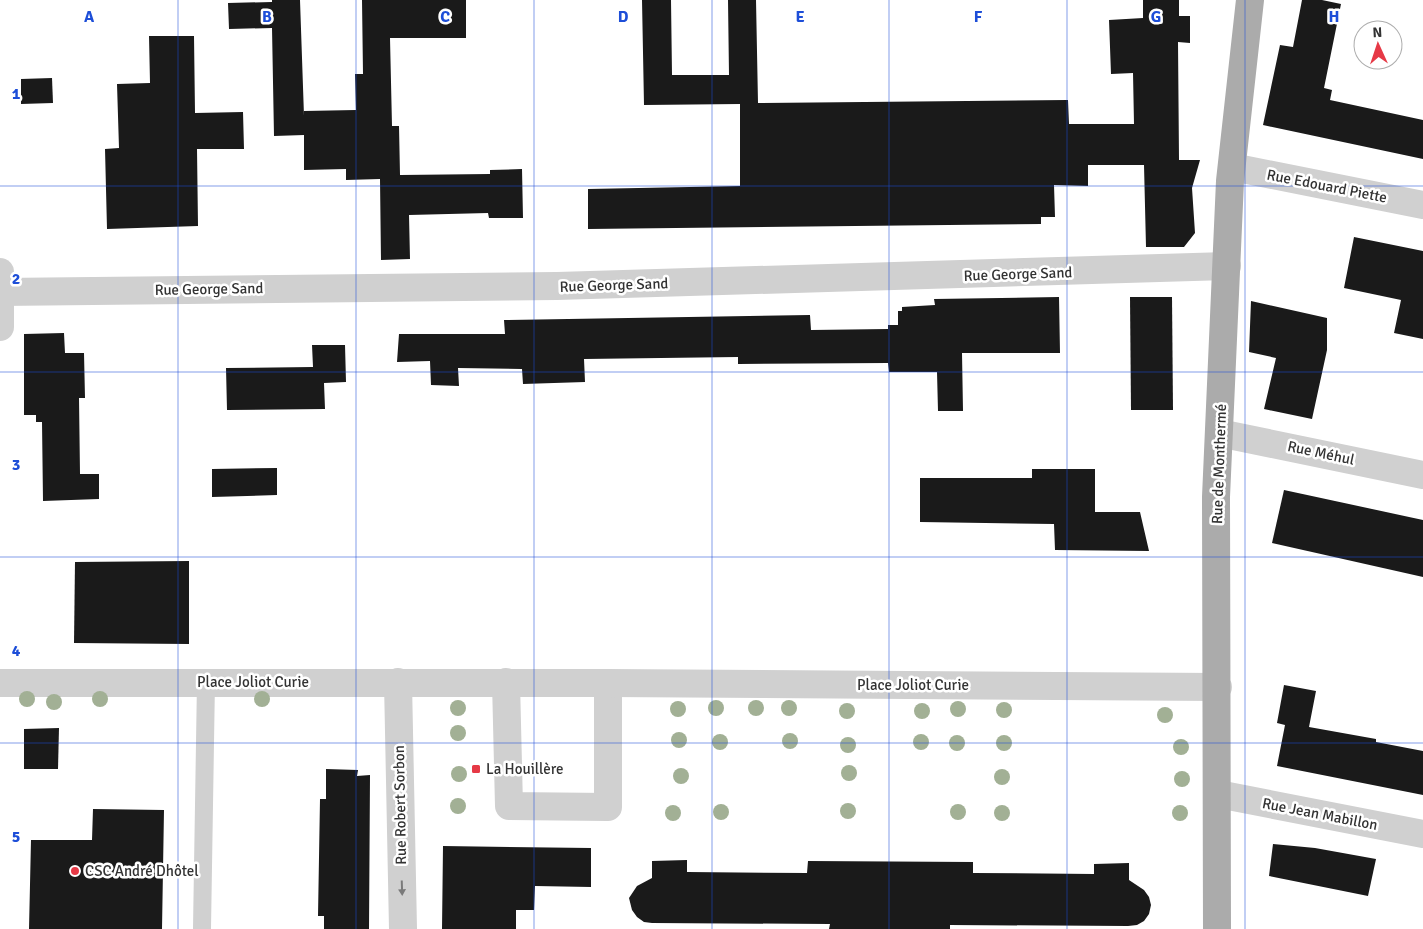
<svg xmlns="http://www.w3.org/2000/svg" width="1423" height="929" font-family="Signika,sans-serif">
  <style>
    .building { fill: #1a1a1a }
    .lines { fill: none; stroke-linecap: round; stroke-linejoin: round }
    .lane { stroke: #d0d0d0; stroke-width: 18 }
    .street { stroke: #d0d0d0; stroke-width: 28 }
    .primary { stroke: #ababab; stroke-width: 28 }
    .tree { fill: #a2b095 }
    .oneway { fill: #7a7a7a }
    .grid { fill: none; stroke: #1d4ed8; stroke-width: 1; stroke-opacity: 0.55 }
    .poi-dot { fill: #e63946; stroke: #fff; stroke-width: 2 }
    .labels { text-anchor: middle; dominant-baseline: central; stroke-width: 5; stroke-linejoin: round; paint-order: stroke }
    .street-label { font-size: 15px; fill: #333; stroke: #fff }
    .poi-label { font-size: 15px; fill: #333; stroke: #fff; text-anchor: start }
    .grid-label { font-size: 16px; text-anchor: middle; font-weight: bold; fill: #1d4ed8; stroke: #fff; stroke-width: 5; stroke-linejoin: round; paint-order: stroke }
  </style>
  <rect width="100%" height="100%" fill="#fff"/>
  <g class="building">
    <polygon points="272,0 300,0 304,116 304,111 356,110 355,74 363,74 362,0 466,0 466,38 390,38 392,126 399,126 400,175 490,174 490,170 522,169 523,218 489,218 488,213 409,215 410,259 381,260 380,179 346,180 346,169 304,170 304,135 274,136 272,28 229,29 228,3 272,2"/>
    <polygon points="642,0 671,0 672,75 729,75 728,0 756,0 758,103 1068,100 1069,124 1134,124 1133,73 1111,74 1109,20 1143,18 1143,0 1179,0 1179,16 1190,16 1190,43 1178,42 1179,160 1200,160 1192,188 1195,233 1184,247 1146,247 1144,165 1088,165 1088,186 1054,185 1055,217 1041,217 1041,224 588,229 588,189 740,186 740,104 644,105"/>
    <polygon points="1302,0 1322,0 1341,4 1324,88 1332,90 1330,100 1423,120 1423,159 1263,125 1280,45 1293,47"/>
    <polygon points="149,36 194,36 195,113 243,112 244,149 197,149 198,226 107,229 105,149 119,148 117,84 150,83"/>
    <polygon points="52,78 53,103 21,104 21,79"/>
    <polygon points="1354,237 1423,251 1423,339 1394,333 1401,300 1344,288"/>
    <polygon points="1059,297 1060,353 962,353 963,411 938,411 937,372 889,372 888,363 738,364 738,357 584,359 585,382 523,384 522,369 458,368 459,386 431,385 430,361 397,362 399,334 505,334 504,320 810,315 811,330 888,329 888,325 898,325 898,311 902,311 902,307 935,305 934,299"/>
    <polygon points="1130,297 1172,297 1173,410 1131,410"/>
    <polygon points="1251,301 1327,318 1327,350 1312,419 1264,409 1276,358 1249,352"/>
    <polygon points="64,333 65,353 84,353 85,398 79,398 80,474 99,474 99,499 43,501 42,422 36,422 36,415 24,415 24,334"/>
    <polygon points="312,345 345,345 346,382 324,383 325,409 227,410 226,368 313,367"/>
    <polygon points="277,468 277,495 212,497 212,469"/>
    <polygon points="1032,469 1095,469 1095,512 1140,512 1149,551 1055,550 1054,524 920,522 920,478 1032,478"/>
    <polygon points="1284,490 1423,520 1423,577 1272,543"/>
    <polygon points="189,561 189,644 74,643 75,562"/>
    <polygon points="1284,685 1316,691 1309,727 1376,739 1376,742 1423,751 1423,795 1277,766 1285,725 1277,723"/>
    <polygon points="59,728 58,769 24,769 24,729"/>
    <polygon points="326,769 358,770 357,776 370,775 369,929 324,929 324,916 318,916 320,799 326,799"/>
    <polygon points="93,809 164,810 162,929 29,929 31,840 92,840"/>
    <polygon points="1273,844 1315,848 1376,859 1368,896 1269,876"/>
    <polygon points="443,846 591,848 591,887 535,886 534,910 516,910 516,929 442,929"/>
    <polygon points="687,860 687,872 807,873 808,861 973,862 973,873 1094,874 1094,864 1129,863 1129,880 1144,890 1149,897 1151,905 1149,914 1144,921 1137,925 1128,926 950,925 950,929 829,929 830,924 652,923 644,922 637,917 632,910 629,898 637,886 652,878 652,861"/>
  </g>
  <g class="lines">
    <polyline class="lane" points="202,929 206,681"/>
    <g class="street">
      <polyline points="1232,167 1423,205"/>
      <polyline points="0,272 0,327"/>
      <polyline points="0,292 557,286 1227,266"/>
      <polyline points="1219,433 1423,475"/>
      <polyline points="398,682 403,929"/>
      <polyline points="506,682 509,806 608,807 608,683"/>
      <polyline points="0,683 608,683 1218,687"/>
      <polyline points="1218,794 1423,834"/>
    </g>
    <polyline class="primary" points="1217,929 1216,497 1230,181 1250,0"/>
  </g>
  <g class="tree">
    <circle cx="27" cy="699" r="8"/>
    <circle cx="100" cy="699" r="8"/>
    <circle cx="262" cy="699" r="8"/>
    <circle cx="54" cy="702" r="8"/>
    <circle cx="458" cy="708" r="8"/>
    <circle cx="716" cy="708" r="8"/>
    <circle cx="756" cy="708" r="8"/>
    <circle cx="789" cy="708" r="8"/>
    <circle cx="678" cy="709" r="8"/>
    <circle cx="958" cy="709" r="8"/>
    <circle cx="1004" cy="710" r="8"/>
    <circle cx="847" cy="711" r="8"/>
    <circle cx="922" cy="711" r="8"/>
    <circle cx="1165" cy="715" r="8"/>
    <circle cx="458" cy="733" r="8"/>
    <circle cx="679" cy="740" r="8"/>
    <circle cx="790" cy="741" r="8"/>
    <circle cx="720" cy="742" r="8"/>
    <circle cx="921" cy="742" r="8"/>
    <circle cx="957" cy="743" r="8"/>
    <circle cx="1004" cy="743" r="8"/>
    <circle cx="848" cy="745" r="8"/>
    <circle cx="1181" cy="747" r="8"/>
    <circle cx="849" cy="773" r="8"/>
    <circle cx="459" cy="774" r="8"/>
    <circle cx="681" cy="776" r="8"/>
    <circle cx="1002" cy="777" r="8"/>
    <circle cx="1182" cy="779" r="8"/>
    <circle cx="458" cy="806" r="8"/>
    <circle cx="848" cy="811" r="8"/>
    <circle cx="721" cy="812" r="8"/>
    <circle cx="958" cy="812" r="8"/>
    <circle cx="673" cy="813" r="8"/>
    <circle cx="1002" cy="813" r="8"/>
    <circle cx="1180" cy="813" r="8"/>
  </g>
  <defs><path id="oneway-solid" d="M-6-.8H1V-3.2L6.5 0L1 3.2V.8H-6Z" transform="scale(1.25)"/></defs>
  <use class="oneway" href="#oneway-solid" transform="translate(402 888) rotate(88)"/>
  <path class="grid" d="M 178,0 L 178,929M 356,0 L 356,929M 534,0 L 534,929M 712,0 L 712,929M 889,0 L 889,929M 1067,0 L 1067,929M 1245,0 L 1245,929M 0,186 L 1423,186M 0,372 L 1423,372M 0,557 L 1423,557M 0,743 L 1423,743"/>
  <g class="poi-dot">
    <rect x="471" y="764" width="10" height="10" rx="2.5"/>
    <circle cx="75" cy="871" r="5"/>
  </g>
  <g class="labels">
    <g class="street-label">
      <text transform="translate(1327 186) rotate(11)">Rue Edouard Piette</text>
      <text transform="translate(1018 274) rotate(-2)">Rue George Sand</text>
      <text transform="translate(614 285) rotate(-2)">Rue George Sand</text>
      <text transform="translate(209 289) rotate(-1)">Rue George Sand</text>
      <text transform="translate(1321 453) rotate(12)">Rue Méhul</text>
      <text transform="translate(1219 464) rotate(-88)">Rue de Monthermé</text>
      <text x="253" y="682">Place Joliot Curie</text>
      <text x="913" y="685">Place Joliot Curie</text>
      <text transform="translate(400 805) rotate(-91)">Rue Robert Sorbon</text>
      <text transform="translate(1320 814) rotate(11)">Rue Jean Mabillon</text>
    </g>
    <g class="poi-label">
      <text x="486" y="769">La Houillère</text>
      <text x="85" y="871">CSC André Dhôtel</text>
    </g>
  </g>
  <g class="grid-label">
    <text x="89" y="22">A</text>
    <text x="267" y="22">B</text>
    <text x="445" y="22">C</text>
    <text x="623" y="22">D</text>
    <text x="800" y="22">E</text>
    <text x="978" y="22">F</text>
    <text x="1156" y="22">G</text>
    <text x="1334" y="22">H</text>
    <text x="16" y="99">1</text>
    <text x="16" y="284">2</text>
    <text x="16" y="470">3</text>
    <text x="16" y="656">4</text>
    <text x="16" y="842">5</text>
  </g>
  <g transform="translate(1378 45) rotate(357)"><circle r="24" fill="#ffffff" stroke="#adadad"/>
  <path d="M0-4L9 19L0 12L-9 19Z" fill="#e63946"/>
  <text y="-8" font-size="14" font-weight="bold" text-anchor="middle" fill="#333333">N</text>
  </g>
</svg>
